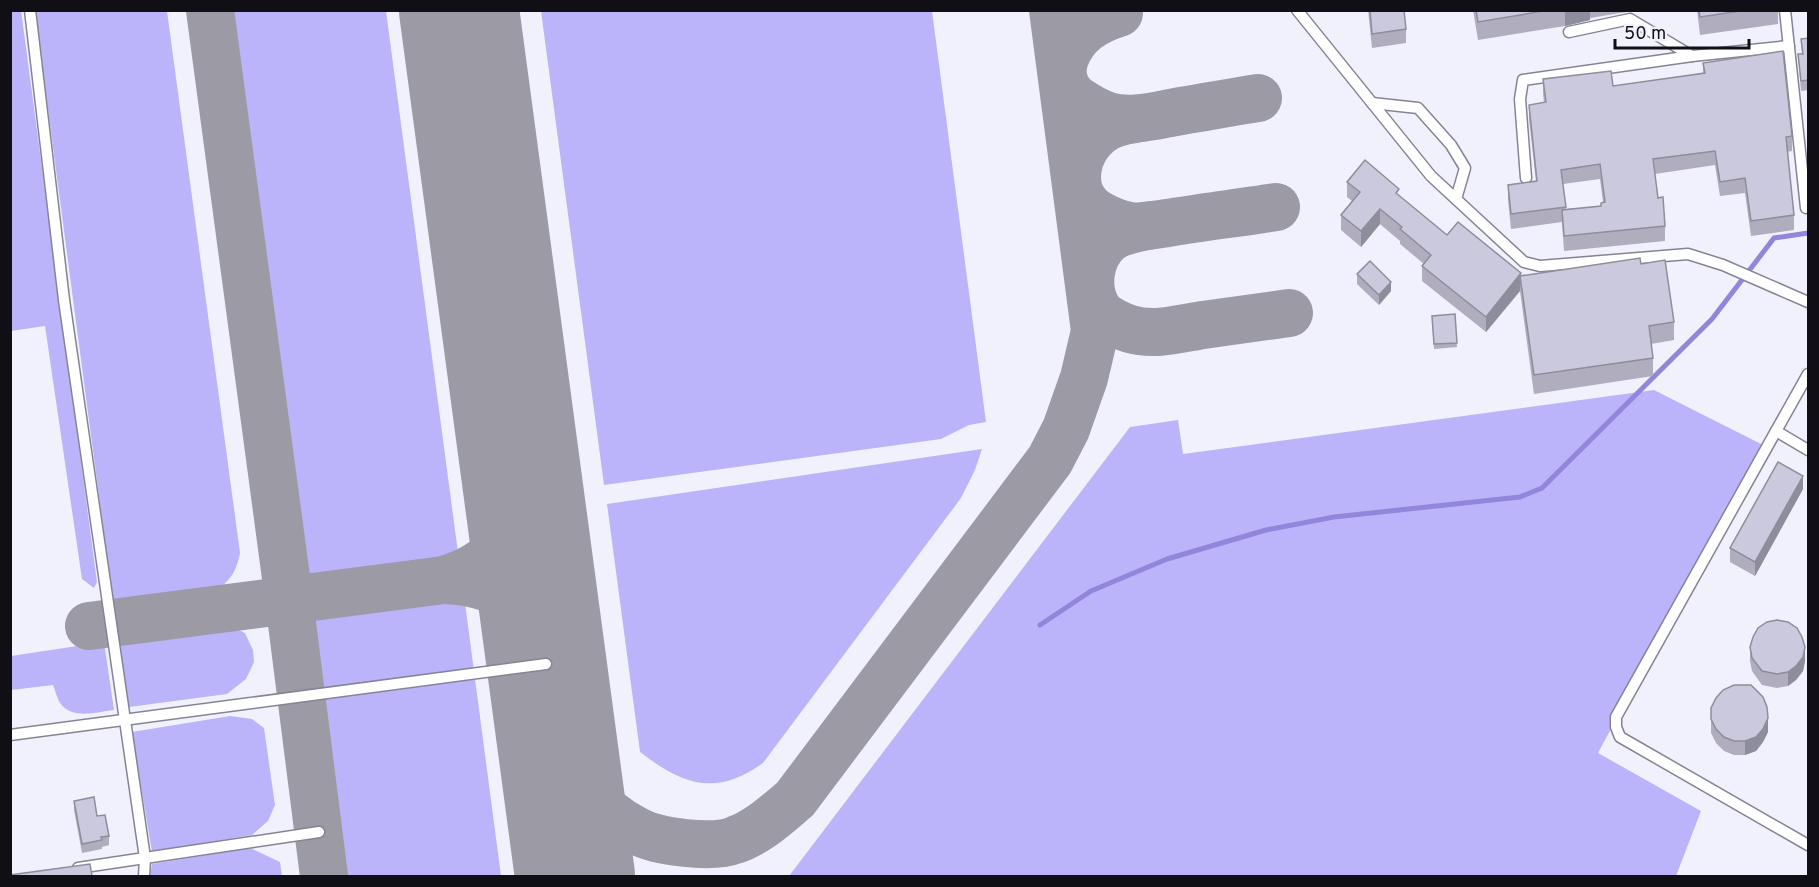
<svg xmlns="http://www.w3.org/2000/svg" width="1819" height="887" font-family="Overpass,sans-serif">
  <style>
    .green { fill: #bbb4fa }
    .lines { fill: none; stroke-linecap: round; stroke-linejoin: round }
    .stream { stroke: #9285dc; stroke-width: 5 }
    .taxiway { stroke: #9b9aa5; stroke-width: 48 }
    .runway { stroke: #9b9aa5; stroke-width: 120 }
    .service-casing { stroke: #858496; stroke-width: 13 }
    .service { stroke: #fff; stroke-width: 10 }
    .wall { fill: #afadbe; fill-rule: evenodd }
    .shaded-wall { fill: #8e8d9b }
    .building { fill: #cbc9dd; stroke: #8e8d9b; stroke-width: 1.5 }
  </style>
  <rect width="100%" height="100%" fill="#f1f0fd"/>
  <g class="green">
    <polygon points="21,10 97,582 94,588 82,579 45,326 11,331 10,11"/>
    <path d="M 35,11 L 167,11 L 240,553 C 237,568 233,577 221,587 L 113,602 Z"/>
    <polygon points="210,11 386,11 461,575 446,579 462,580 501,876 324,876 289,600"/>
    <polygon points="541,11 932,11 986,422 969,425 941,439 604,485"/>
    <polygon points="1654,390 1763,445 1598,753 1701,811 1676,876 789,876 1130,427 1178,420 1183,454"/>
    <path d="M 982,449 L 975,470 L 961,498 L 763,763 C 715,797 683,785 640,752 L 607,504 Z"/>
    <polygon points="234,628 245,633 253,650 254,662 246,679 227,694 129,707 119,646"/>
    <path d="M 104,642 L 114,710 C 97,712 72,720 60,703 C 57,698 55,690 53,685 L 11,690 L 11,656 Z"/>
    <polygon points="230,716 252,719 264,728 275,805 268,821 252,835 152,852 132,732"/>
    <polygon points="250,848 280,862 282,876 150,876 152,864"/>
  </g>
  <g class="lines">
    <polyline class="stream" points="1040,625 1091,591 1167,559 1266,530 1334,517 1520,497 1542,488 1712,319 1774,238 1808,233"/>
    <g class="taxiway">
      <polyline points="210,10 289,600 324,876"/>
      <path d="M 1119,13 C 1094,21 1075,32 1065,58 C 1060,72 1063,89 1076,99 C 1086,106 1096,112 1108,116 C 1131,123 1157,115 1181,111 C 1206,107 1232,102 1258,98"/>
      <path d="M 1135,119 C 1121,121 1107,124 1097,134 C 1077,151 1068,186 1089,207 C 1098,216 1117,224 1130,226 C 1146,228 1165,223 1180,221 C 1212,216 1244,212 1276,207"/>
      <path d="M 1152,225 C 1138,228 1121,230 1109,239 C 1089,256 1084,289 1099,311 C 1105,319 1120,326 1130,329 C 1154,336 1179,329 1203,325 C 1232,321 1261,317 1289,313"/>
      <path d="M 524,496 C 510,542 491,566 444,580 C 497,582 525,601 544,651"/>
      <polyline points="89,626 444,580"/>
      <path d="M 552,707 C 561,733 568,764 585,787 C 598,805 617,821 637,831 C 658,842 712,849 735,840 C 758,832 776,815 795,799 L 1050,460 L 1066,429 L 1084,378 L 1095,331 L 1053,10"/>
    </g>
    <polyline class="runway" points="459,10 575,876"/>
    <defs>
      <g id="service">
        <polyline points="30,10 64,300 145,858 144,876"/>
        <polyline points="1297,10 1431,176 1524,262 1540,266 1688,254 1723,265 1808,302"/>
        <polyline points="1785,10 1806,208"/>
        <polyline points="1569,32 1630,19 1692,56"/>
        <polyline points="1372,103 1418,108 1451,145 1465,168 1456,199"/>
        <polyline points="1526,178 1520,99 1523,80 1692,56 1789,46"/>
        <polyline points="1808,374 1776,431 1808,450"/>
        <polyline points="1776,431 1616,717 1616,727 1620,737 1808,845"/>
        <polyline points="10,735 546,664"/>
        <polyline points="78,868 319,832"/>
      </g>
    </defs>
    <use href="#service" class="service-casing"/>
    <use href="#service" class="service"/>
  </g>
  <g class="wall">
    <polygon points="1368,10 1404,10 1406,29 1406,43 1372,48"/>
    <polygon points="1473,10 1639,10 1590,18 1590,20 1565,26 1478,40"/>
    <polygon points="1697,10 1778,10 1778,24 1700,35"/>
    <polygon points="1809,38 1809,90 1801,91 1798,54 1802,54 1801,39"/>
    <path d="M 1703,63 L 1792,136 L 1792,151 L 1787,152 L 1794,215 L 1794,230 L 1751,236 L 1745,193 L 1720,196 L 1715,165 L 1655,174 L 1658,198 L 1665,226 L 1665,241 L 1564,251 L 1562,222 L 1511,229 L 1508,200 L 1508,185 L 1536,181 L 1529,119 L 1529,105 L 1544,103 L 1543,93 L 1543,79 L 1613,86 L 1703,73 ZM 1600,179 L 1603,202 L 1601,206 L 1566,209 L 1563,184 Z"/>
    <polygon points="1347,182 1399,196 1447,235 1521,276 1641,264 1674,322 1674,340 1651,344 1653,358 1653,376 1534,394 1520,291 1486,332 1422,281 1422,266 1424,264 1400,244 1400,241 1380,224 1361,247 1341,230 1341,215 1352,201 1347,197"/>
    <polygon points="1357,274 1391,291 1379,305 1357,284"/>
    <polygon points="1455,314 1457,347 1434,349 1432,321"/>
    <polygon points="1803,489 1755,576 1730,562 1730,548"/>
    <polygon points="1750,647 1805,661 1803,671 1796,680 1788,686 1777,688 1762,685 1752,671 1750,661"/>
    <polygon points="1711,708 1768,732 1763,742 1756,751 1745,755 1734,755 1724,751 1716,743 1711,733"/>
    <polygon points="74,801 97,816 109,836 109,845 102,847 102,849 82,853 74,810"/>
  </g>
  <g class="shaded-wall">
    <polygon points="1565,10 1590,10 1590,20 1565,26"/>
    <polygon points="1380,209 1380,224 1361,247 1361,231"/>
    <polygon points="1521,273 1521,287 1520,276 1520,291 1486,332 1486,317"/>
    <polygon points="1391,282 1391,291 1379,305 1379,295"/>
    <polygon points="1803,476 1803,489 1755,576 1755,562"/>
    <polygon points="1805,647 1805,661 1803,671 1796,680 1788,686 1788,672"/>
    <polygon points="1768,718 1768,732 1763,742 1756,751 1745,755 1745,741"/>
  </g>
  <g class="building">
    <polygon points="1370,10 1404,10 1406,29 1372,34"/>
    <polygon points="1476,10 1549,10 1478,22"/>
    <polygon points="1699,10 1747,10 1700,17"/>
    <polygon points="1809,38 1809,80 1801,81 1798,54 1803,54 1801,39"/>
    <polygon points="1783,51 1792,136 1786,137 1794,215 1751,221 1745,178 1720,182 1715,151 1653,159 1658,198 1663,197 1665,226 1564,236 1562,210 1601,206 1601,203 1605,202 1600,164 1561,170 1566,207 1511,214 1508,185 1537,181 1529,105 1546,102 1543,79 1611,71 1613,86 1705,73 1703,63"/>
    <polygon points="1365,160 1399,189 1396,193 1447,235 1458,222 1521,273 1486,317 1422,266 1431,255 1400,229 1402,227 1380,209 1361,231 1341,215 1360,192 1347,182"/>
    <polygon points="1640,258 1641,264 1665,260 1674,322 1649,326 1653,358 1534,375 1520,276"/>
    <polygon points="1370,261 1391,282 1379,295 1357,274"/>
    <polygon points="1455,314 1457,343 1434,344 1432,316"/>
    <polygon points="1778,462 1803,476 1755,562 1730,548"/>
    <polygon points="1777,620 1788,622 1797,628 1802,637 1805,647 1803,657 1796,666 1788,672 1777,674 1762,671 1752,658 1750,647 1753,637 1758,628 1767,622"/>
    <polygon points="1734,685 1751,685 1763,697 1767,707 1768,718 1763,729 1756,737 1745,741 1734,741 1724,737 1716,729 1711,719 1711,708 1716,698 1723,690"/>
    <polygon points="94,797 97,816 105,815 109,836 101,837 102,840 82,844 74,801"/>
    <polygon points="90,864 92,876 10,876 10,875"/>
  </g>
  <rect width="1819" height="887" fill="none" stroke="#100f16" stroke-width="24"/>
  <path d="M1615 39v9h134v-9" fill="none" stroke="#100f16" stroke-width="3"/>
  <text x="1624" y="39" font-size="18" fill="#100f16" stroke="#f1f0fd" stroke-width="4.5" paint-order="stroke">50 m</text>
</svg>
